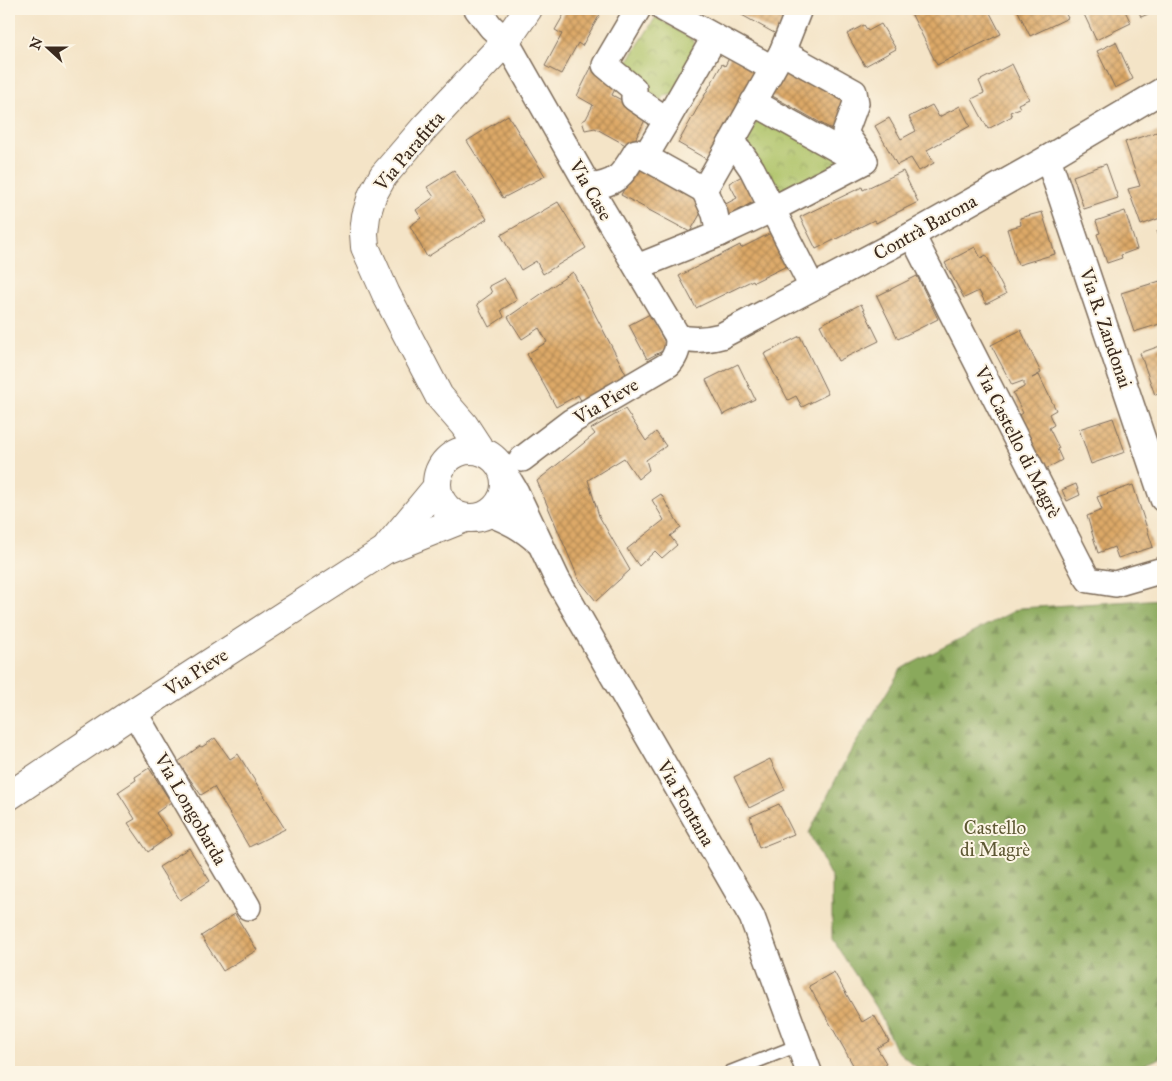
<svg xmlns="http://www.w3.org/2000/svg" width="1172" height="1081" font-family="'IM FELL Great Primer',serif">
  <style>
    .forest { fill: url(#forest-firs); stroke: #626a3d }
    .park { fill: url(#park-crowns); stroke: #747643 }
    .building { fill: url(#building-cross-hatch) }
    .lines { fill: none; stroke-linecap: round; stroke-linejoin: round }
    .lane-casing { stroke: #7c6b59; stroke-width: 15 }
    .street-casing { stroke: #7c6b59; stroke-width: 28 }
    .secondary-casing { stroke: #7c6b59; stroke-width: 30 }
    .lane { stroke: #fff; stroke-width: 12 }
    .street { stroke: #fff; stroke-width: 25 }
    .secondary { stroke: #fff; stroke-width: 28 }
    .labels { text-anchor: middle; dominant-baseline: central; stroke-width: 4; stroke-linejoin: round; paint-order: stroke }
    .street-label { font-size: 19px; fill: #3b2a1e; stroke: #fcf5e5 }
    .park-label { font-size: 19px; fill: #5e5834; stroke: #fcf5e5 }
  </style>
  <defs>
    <pattern id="forest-firs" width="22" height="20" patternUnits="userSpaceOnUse" patternTransform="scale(1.25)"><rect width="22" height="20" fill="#8aa95c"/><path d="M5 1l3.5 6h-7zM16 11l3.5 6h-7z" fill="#728a4b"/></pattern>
    <pattern id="park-crowns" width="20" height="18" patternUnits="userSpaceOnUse" patternTransform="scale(1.25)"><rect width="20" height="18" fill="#aec368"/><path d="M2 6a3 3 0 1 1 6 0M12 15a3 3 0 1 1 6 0" fill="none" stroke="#8f9f55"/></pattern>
    <pattern id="building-cross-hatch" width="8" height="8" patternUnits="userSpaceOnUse" patternTransform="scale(1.25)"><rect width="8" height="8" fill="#dda968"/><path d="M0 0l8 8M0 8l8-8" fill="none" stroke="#b48a55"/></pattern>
  </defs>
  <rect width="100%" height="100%" fill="#fcf5e5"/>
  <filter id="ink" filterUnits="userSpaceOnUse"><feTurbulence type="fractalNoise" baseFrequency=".02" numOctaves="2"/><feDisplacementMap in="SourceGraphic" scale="10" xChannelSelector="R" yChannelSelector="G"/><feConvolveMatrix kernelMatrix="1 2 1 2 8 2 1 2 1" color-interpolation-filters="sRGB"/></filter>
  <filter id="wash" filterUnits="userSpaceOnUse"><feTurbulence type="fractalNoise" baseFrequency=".0096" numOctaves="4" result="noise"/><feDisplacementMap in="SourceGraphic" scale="20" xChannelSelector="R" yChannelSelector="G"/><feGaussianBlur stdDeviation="1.12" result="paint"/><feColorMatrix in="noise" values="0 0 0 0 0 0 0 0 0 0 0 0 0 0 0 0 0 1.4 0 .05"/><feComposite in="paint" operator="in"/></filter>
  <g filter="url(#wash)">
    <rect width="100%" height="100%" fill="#f4e4c7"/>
    <polygon class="forest" points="1163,599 1163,1057 1126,1072 922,1072 895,1049 877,1008 832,939 832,879 809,833 845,761 901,669 1020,608"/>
    <g class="park">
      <polygon points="656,17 693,40 694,42 693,47 701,53 677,94 664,96 658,107 622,70"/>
      <polygon points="760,116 845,160 777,197 746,140"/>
    </g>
    <g id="blocks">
      <g class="building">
        <polygon points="567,9 603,9 582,46 578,43 561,74 545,66 562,34 555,30"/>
        <polygon points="731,9 789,9 776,34"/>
        <polygon points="920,9 988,9 1001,34 937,65 911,13"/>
        <polygon points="1017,9 1063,9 1068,18 1030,36"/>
        <polygon points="1086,9 1124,9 1131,23 1096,40 1082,10"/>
        <polygon points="1138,9 1160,9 1141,17"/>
        <polygon points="881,24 896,49 865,66 847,34 864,25 868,31"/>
        <polygon points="1116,42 1133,79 1115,88 1097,51"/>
        <polygon points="730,56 764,74 708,160 678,143 722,64 725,66"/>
        <polygon points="785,63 852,101 835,131 767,93"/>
        <polygon points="1012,64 1029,99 1018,104 1020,108 1010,112 1012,116 988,129 972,99 984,93 979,81"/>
        <polygon points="592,66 619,81 612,95 648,114 631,148 595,128 585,130 582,121 586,119 593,105 577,96"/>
        <polygon points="932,105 939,117 960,106 970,126 927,150 934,163 919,171 911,158 897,165 875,126 889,118 901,139 916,131 909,117"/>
        <polygon points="508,115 545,176 503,198 467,141"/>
        <polygon points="1163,130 1163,217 1141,225 1128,189 1140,186 1125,142"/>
        <polygon points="637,164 707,202 690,232 621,195"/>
        <polygon points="1106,164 1118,198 1084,209 1073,176"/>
        <polygon points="454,170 487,219 427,257 410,226 421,218 416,210 434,197 427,187"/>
        <polygon points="903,171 918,202 876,223 874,220 816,249 800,217 862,187 863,190"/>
        <polygon points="742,176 755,201 744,207 745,210 728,219 722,206 737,198 729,183"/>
        <polygon points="558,202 586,248 543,274 536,261 521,270 501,235"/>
        <polygon points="1125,211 1137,249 1121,255 1122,258 1107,263 1097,234 1100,233 1096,221"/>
        <polygon points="1042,212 1055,254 1018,265 1007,229 1021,225 1020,218"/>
        <polygon points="781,228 797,261 754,282 753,280 696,308 679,276 740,245 741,248"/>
        <polygon points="1163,229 1163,248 1157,231"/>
        <polygon points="975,247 981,258 986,255 1006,294 986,304 979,291 964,298 945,263"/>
        <polygon points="573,272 628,378 584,406 578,395 556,407 527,354 547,342 539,328 522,339 508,317"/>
        <polygon points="917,276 938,319 898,339 877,296"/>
        <polygon points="504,278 511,288 517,300 501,310 504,317 489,327 477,304 492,293 489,286"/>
        <polygon points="1160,281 1163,291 1163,323 1134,332 1121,293"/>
        <polygon points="861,304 879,341 838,361 820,325"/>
        <polygon points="650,314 668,348 647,359 629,325"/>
        <polygon points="1021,330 1041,373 1032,378 1039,375 1056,410 1049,414 1054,425 1049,428 1059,448 1057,449 1062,460 1040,472 1017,417 1023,413 1013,393 1024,387 1024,382 1023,381 1012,385 991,345"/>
        <polygon points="800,336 828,394 802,407 796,396 788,400 764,354"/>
        <polygon points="1163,345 1163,393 1155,395 1140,353"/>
        <polygon points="738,364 755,399 723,415 706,380"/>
        <polygon points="625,409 646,441 656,432 666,446 646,460 649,470 638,479 624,458 588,480 599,516 630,570 596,601 579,580 537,481 595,434 591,429"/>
        <polygon points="1113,418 1125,452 1091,464 1079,429"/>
        <polygon points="1076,484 1080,495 1067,501 1062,490"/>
        <polygon points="1133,485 1153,547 1118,558 1114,547 1098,553 1087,516 1102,510 1097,497"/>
        <polygon points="661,494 681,528 670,536 677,545 662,558 655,551 639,566 627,549 664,520 652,500"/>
        <polygon points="215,738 230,759 238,754 285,829 249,847 214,787 201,795 178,762 200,746 202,747"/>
        <polygon points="770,759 785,790 749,808 734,777"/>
        <polygon points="149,768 171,802 156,813 171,835 148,852 128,823 135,819 118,792 136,780 135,777"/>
        <polygon points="779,804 794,834 759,848 750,817"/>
        <polygon points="189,848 210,881 180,900 159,867"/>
        <polygon points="235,914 257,950 223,971 201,936"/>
        <polygon points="834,972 862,1022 874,1015 889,1041 877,1048 886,1063 870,1072 857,1072 809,986"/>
      </g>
    </g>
  </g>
  <g filter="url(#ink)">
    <use href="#blocks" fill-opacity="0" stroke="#7c6b59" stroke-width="1"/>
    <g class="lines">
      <defs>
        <polyline id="lane" points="730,1072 799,1045"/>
        <g id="street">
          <polyline points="477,9 491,27 506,41 589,187 678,337"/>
          <polyline points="664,9 772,68"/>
          <polyline points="799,9 782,52 731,143 741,153 752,169 812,287"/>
          <polyline points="753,102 846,154 865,161"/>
          <polyline points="667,120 714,38"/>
          <polyline points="645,157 704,190"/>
          <polyline points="1048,158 1163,499"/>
          <path d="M 589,187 C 618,184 622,175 636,152 L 645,157 L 667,120 L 634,98 L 634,89 L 605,65 L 638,9"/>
          <polyline points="719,234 715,214 704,190 731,143"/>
          <polyline points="912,235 1085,574 1089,580 1115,584 1163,570"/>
          <polyline points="637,267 719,234 773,209 865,161 845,133 856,103 854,92 782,52"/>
          <path d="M 678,337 C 693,341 706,340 721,336 L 912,235 L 1048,158 L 1163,90"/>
          <path d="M 522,459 L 572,421 L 669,364 C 677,355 678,348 678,337"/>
          <polyline points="504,472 516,492 557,579 752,917 809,1072"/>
          <path d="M 488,513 C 509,521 521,527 538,542"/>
          <polyline points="134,712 248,907"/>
        </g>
        <g id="secondary">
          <circle cx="471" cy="484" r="34"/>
          <polyline points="481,451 464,425 439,396 386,294 365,247 364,233 366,216 372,196 383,176 426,126 506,41 528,9"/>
          <polyline points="388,546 437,487"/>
          <polyline points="9,796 134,712 385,550 465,518"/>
        </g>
      </defs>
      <use href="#lane" class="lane-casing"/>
      <use href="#street" class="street-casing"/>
      <use href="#secondary" class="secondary-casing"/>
      <use href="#lane" class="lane"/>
      <use href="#street" class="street"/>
      <use href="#secondary" class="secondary"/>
    </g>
  </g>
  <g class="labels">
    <g class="street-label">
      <text transform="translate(409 151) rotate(-50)">Via Parafitta</text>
      <text transform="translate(591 190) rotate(60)">Via Case</text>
      <text transform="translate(925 227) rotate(-29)">Contrà Barona</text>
      <text transform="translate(1106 328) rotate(71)">Via R. Zandonai</text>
      <text transform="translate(606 401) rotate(-31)">Via Pieve</text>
      <text transform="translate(1018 442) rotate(63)">Via Castello di Magrè</text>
      <text transform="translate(196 672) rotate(-33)">Via Pieve</text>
      <text transform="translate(686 803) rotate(60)">Via Fontana</text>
      <text transform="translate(191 809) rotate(60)">Via Longobarda</text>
    </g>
    <g class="park-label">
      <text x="995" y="827">Castello<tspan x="995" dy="22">di Magrè</tspan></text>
    </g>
  </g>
  <rect width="1172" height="1081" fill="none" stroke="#fcf5e5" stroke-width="30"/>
  <g transform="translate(48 48) rotate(291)" stroke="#fcf5e5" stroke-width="4" paint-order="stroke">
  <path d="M0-4L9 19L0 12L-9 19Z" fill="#3b2a1e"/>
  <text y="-8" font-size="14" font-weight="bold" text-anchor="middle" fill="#3b2a1e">N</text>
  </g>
</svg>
